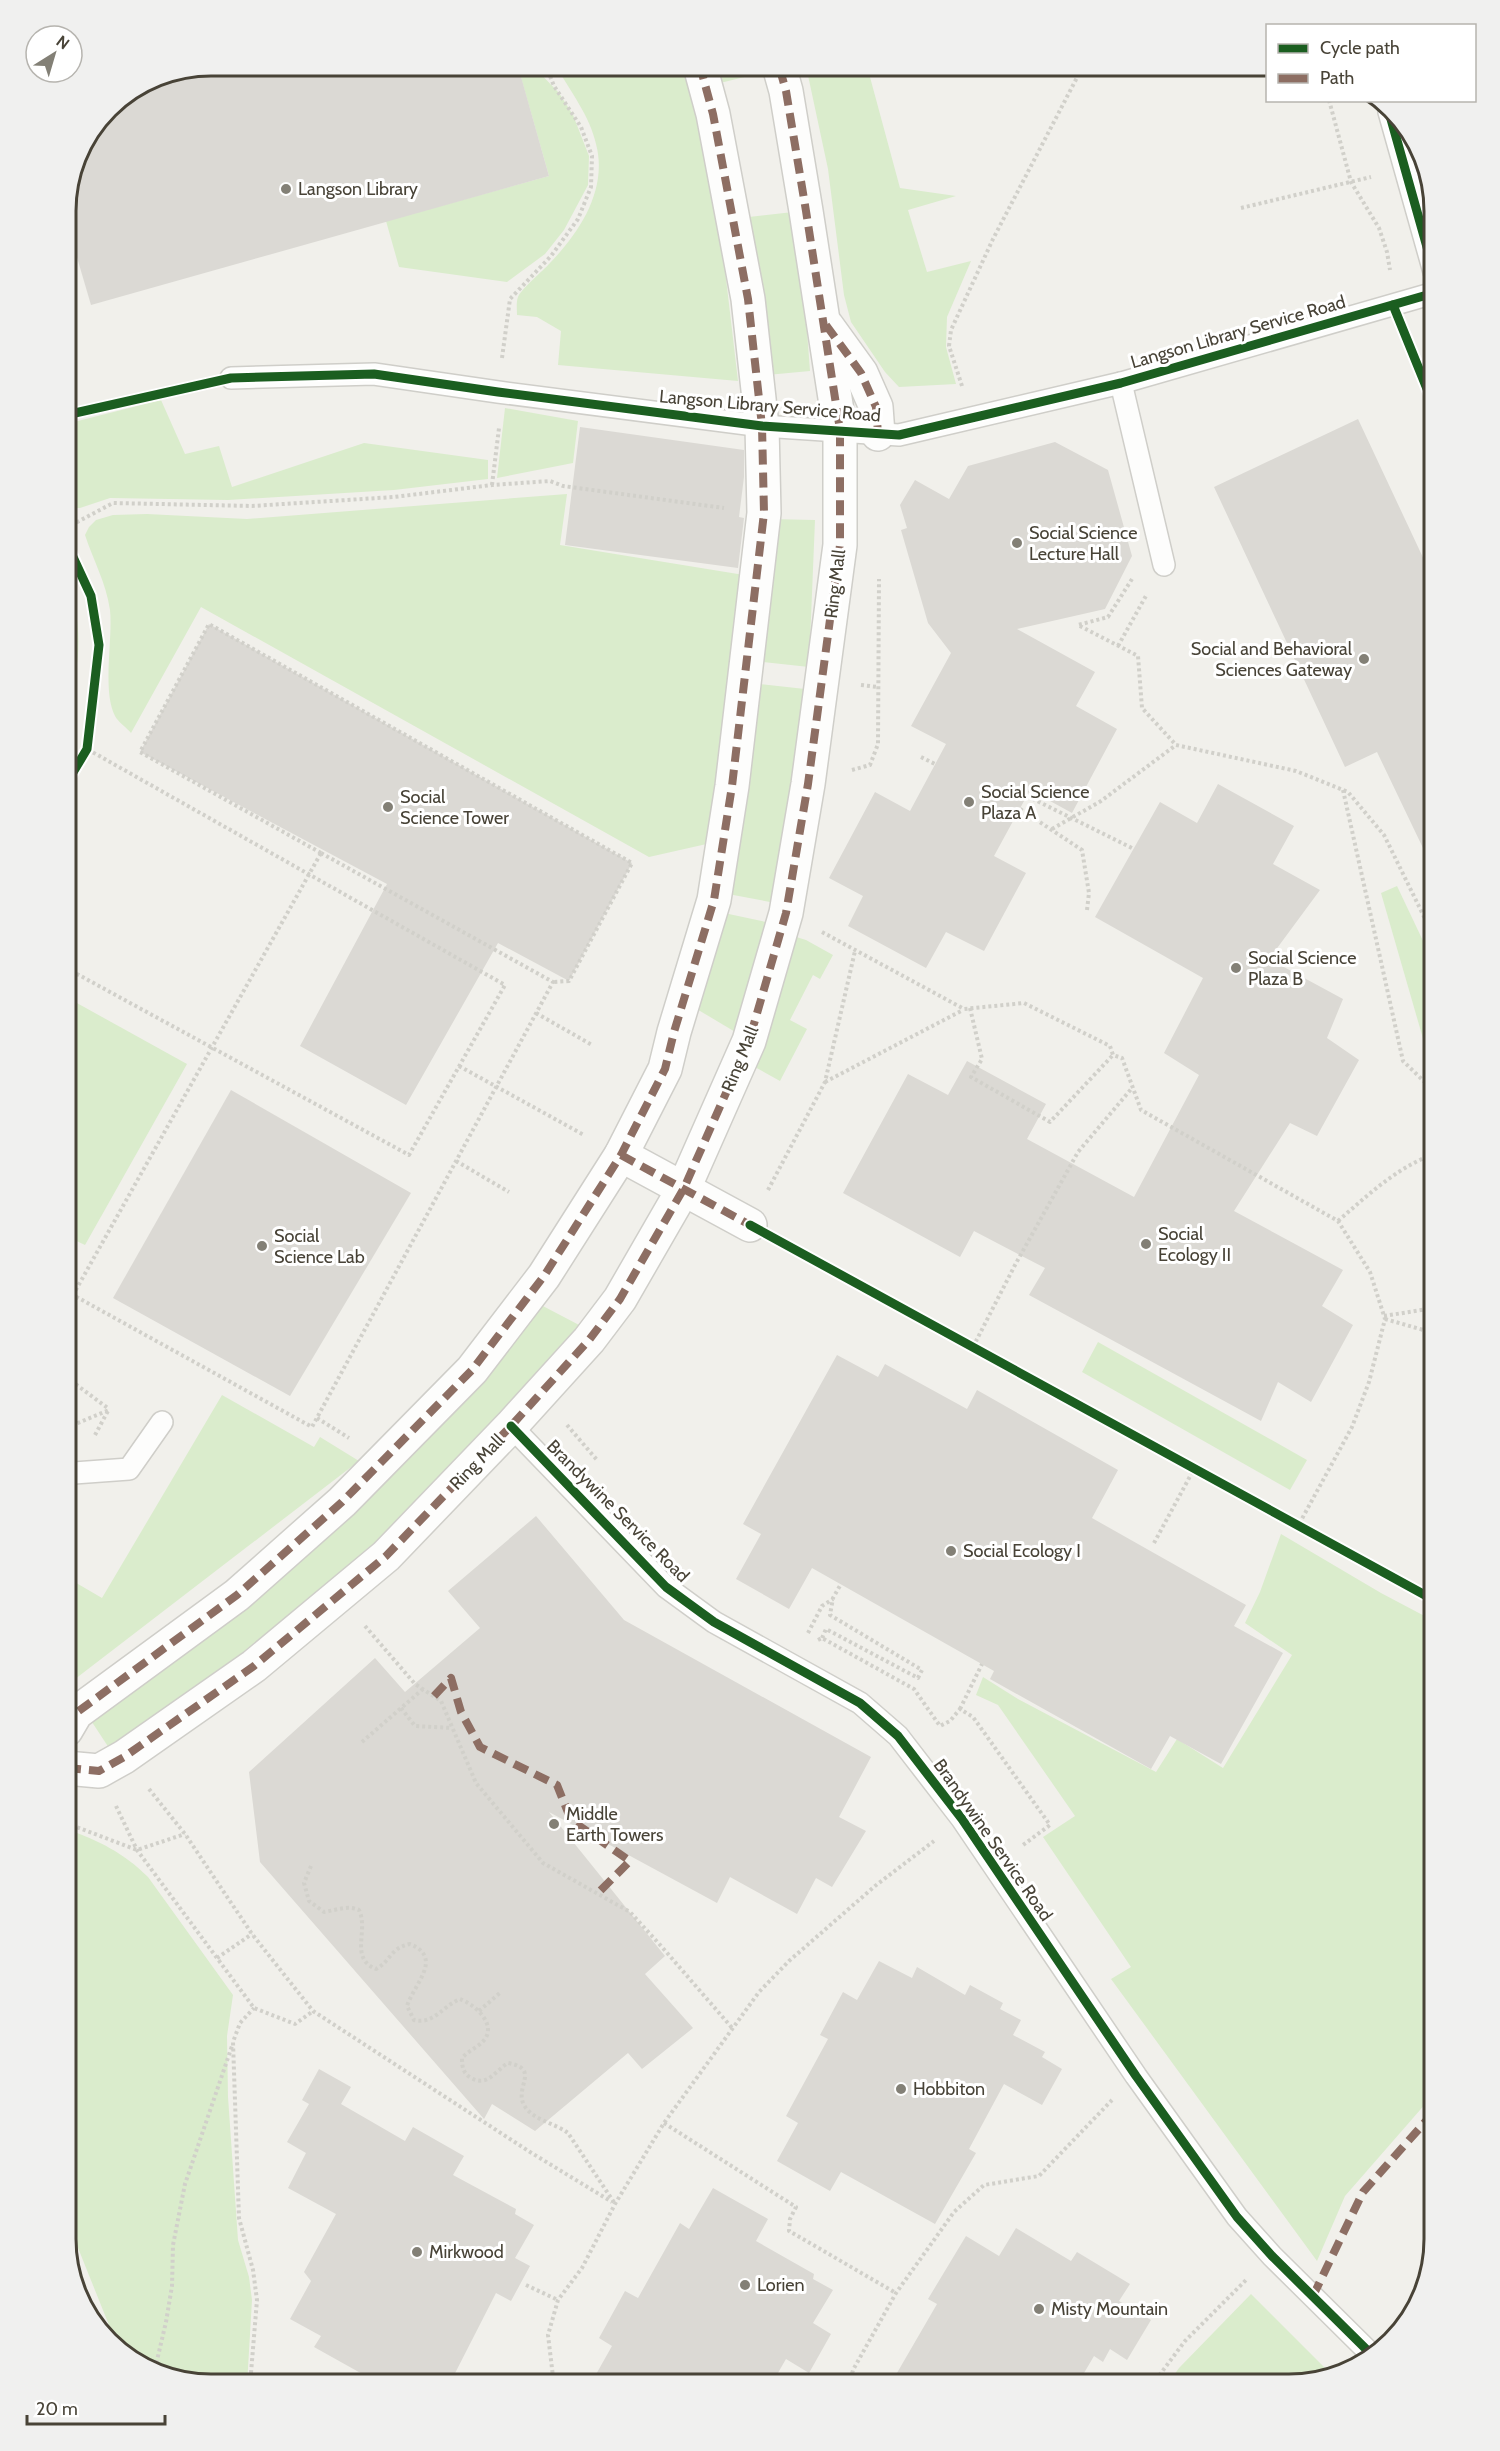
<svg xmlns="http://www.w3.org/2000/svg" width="1500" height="2451" font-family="Cabin,sans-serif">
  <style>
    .green { fill: #daeccc }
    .building { fill: #dbd9d4 }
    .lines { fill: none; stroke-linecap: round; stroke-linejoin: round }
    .lane-casing { stroke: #cfcec9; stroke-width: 24 }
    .street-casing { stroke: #cfcec9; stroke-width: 36 }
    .path { stroke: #d1d0ca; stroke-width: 4; stroke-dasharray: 3 3; stroke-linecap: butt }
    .lane { stroke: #fdfdfc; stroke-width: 21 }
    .street { stroke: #fdfdfc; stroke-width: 33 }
    .path-bridge { stroke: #d1d0ca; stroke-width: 4; stroke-dasharray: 3 3; stroke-linecap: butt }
    .quiet { stroke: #8d6e63; stroke-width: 8; stroke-dasharray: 15 8; stroke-linecap: butt }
    .cycleway-casing { stroke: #fff; stroke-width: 13 }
    .cycleway { stroke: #1b5e20; stroke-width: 9 }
    .poi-dot { fill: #838076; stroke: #fff; stroke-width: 2 }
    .labels { text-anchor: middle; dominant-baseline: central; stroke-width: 6; stroke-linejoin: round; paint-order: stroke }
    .poi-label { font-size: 18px; fill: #484337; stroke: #fff; text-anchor: start }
    .street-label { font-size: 18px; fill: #484337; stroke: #fff }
    .rim { fill: none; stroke: #484337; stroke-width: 3 }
  </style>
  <rect width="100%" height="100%" fill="#f1f0eb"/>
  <g class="green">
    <path d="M 556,66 L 685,66 L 707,154 L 725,270 L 738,381 L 558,365 L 561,331 L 537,317 L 517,315 C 517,310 516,302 518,297 C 522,288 543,271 550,263 C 580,232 608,189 596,144 C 590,116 570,91 556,66 Z"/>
    <polygon points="716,66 763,66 765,72 720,83"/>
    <polygon points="806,66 867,66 900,188 956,196 908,210 927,272 971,261 947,317 946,347 956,384 899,387 885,372 851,322 844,295 828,169"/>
    <polygon points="536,69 559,93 573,115 589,156 588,185 564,230 545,254 507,282 399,267 386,221 549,176 520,74"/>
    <polygon points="793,212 804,291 810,371 767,375 749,217"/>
    <polygon points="161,400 185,454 219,446 232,487 364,443 488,460 488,479 394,490 228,500 110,498 80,508 66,508 66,424"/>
    <polygon points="505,408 578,421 573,463 497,478"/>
    <path d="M 567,494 L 560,545 L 744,575 L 711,843 L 649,857 L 201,607 L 131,733 C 126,727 118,722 115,716 C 102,691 113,639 110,610 C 106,582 93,560 85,535 L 89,527 L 96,520 L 113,515 L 147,514 L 247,519 Z"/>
    <polygon points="770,519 815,520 809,667 763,662"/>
    <path d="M 66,574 C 82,619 83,663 66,708 Z"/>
    <polygon points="759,684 805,689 790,802 770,902 728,894 752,762"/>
    <polygon points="1397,886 1434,964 1434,1036 1424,1042 1381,893"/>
    <polygon points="724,913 766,922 737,1033 695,1008"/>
    <polygon points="793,936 806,940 833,955 820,979 813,975 790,1020 807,1029 780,1081 753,1066"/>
    <polygon points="66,997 187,1064 85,1245 66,1236"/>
    <path d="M 541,1305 L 581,1326 C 507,1410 433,1495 350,1570 C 275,1637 192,1692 109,1748 L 88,1716 Z"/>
    <polygon points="1098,1342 1307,1460 1290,1490 1082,1372"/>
    <polygon points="222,1395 314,1447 320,1437 359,1461 66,1686 66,1577 102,1598"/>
    <polygon points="1281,1534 1381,1593 1434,1621 1434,2094 1345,2196 1317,2261 1111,1979 1131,1967 1043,1837 1075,1816 998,1705 976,1695 983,1677 1018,1699 1156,1772 1177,1739 1223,1768 1292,1655 1245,1623 1260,1592"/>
    <path d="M 66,1829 C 98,1840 124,1853 148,1877 L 233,1995 L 227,2036 L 228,2097 L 238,2240 L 249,2277 L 252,2300 L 247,2385 L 202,2385 L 131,2361 L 117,2345 L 66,2218 Z"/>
    <polygon points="1251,2294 1332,2375 1289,2385 1167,2385 1179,2368"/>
  </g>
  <g class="building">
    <polygon points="211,66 518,66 549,176 91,305 66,220 66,202 77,155 109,108 156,77"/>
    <polygon points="1358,419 1434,581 1434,871 1377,752 1345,767 1214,487"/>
    <polygon points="580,427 744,450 744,477 739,517 744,518 738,568 565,545"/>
    <polygon points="1055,442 1108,470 1132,556 1105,609 1017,629 1095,672 1076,706 1117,729 1072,813 1030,790 994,856 1026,873 984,951 946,932 926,968 848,926 863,896 829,878 875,792 910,811 946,744 911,726 951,653 928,623 901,530 907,528 900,505 915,480 949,499 968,466"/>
    <polygon points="209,624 632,863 569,981 498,943 406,1105 300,1046 387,884 140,752"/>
    <polygon points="1218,784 1294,826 1273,864 1320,890 1269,959 1343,999 1327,1038 1359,1060 1317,1136 1290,1123 1234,1211 1343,1270 1322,1306 1353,1325 1311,1402 1278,1382 1261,1421 1029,1295 1045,1268 974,1231 960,1257 843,1193 908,1074 948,1095 967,1061 1046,1104 1027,1139 1134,1197 1199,1075 1164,1053 1203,978 1095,917 1160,802 1197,823"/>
    <polygon points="231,1090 411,1193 290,1396 113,1298"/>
    <polygon points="837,1355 878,1377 885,1364 967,1409 977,1390 1118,1470 1092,1518 1246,1605 1234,1626 1283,1653 1221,1764 1170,1736 1151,1769 990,1679 994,1671 812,1568 789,1609 736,1579 761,1534 743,1524"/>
    <polygon points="536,1516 624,1620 871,1757 839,1817 866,1831 832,1887 816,1878 797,1914 730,1877 717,1903 549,1812 665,1956 645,1974 693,2028 642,2069 628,2053 535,2131 492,2104 484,2119 260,1862 249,1772 375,1658 405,1692 480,1628 448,1591"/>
    <polygon points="879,1961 912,1978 917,1967 965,1995 970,1985 1003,2003 1000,2009 1021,2020 1013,2035 1045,2052 1042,2057 1062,2069 1042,2105 1004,2084 969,2149 976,2153 935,2224 841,2172 830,2191 777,2161 798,2123 786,2116 828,2039 820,2035 843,1992 857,2000"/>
    <polygon points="319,2069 351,2087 341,2104 405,2141 413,2127 464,2156 453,2175 516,2209 515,2214 534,2225 515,2258 530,2266 511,2301 496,2293 449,2385 382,2385 314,2347 321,2336 290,2319 311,2281 304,2272 336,2214 288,2188 306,2153 287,2142 309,2104 302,2100"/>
    <polygon points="713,2188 768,2219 756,2241 814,2274 813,2279 833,2290 813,2323 831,2334 809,2373 786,2359 771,2385 590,2385 612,2346 599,2338 625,2291 638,2298 680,2223 689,2229"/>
    <polygon points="1016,2228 1071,2261 1077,2252 1130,2284 1119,2301 1151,2320 1127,2360 1110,2349 1103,2362 1094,2356 1077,2385 890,2385 937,2304 928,2299 966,2236 999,2256"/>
  </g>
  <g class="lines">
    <defs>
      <g id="lane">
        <polyline points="1389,112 1434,272"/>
        <polyline points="231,378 374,374 498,392 762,426 899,435 1121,383 1434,293"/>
        <polyline points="1121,383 1164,565"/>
        <polyline points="511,1426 666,1587 714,1622 860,1703 898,1736 962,1819 1136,2076 1237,2217 1272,2256 1371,2354"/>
        <polyline points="66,1468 74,1473 129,1469 162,1422"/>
      </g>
      <g id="street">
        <polyline points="827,326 861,373 876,407 878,434"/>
        <polyline points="621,1155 750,1225"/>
        <polyline points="66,1730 76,1713 237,1595 342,1502 472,1370 544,1276 621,1155 665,1069 674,1032 714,900 732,786 764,513 762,426 748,299 713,114 700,66"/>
        <polyline points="66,1768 99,1771 124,1757 254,1666 386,1556 511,1426 589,1340 620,1299 684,1188 749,1041 786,913 808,784 840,545 840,430 806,211 786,91 779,66"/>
      </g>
    </defs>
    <use href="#lane" class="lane-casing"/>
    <use href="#street" class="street-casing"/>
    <g class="path">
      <polyline points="1329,100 1351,182 1379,228 1387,252 1390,270"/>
      <polyline points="1241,208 1371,177"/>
      <polyline points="502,358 510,299 551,256 578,219 591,187 592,156 581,127 554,86 546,66"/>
      <polyline points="962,386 949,346 951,330 993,239 1083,66"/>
      <polyline points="492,485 499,428"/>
      <polyline points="66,528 113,503 252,506 394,497 492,485 550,481 563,486 724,508"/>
      <polyline points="1132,579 1108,617 1078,625 1138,656 1142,708 1176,745 1296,771 1348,792 1384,835 1434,937"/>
      <polyline points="1118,646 1147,594"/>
      <polyline points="861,685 878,687"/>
      <polyline points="921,757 935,764"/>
      <polyline points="852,770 870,765 878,744 879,579"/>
      <polyline points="1343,790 1403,1061 1434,1091"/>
      <polyline points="1020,809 1082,850 1089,893 1087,910"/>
      <polyline points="1052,829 1101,801 1176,745"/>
      <polyline points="321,853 140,752 209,624 632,863 569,981 553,982"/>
      <polyline points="822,932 964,1009 1024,1003 1110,1046 1113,1055 1122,1058 1141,1110 1338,1221 1370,1272 1385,1319 1369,1382 1352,1427 1298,1526"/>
      <polyline points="66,968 409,1155 505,985 87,749"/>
      <polyline points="970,1008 982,1059 971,1077 1050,1122 1113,1055"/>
      <polyline points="536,1013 592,1045"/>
      <polyline points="459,1066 584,1135"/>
      <polyline points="825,1082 963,1010"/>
      <polyline points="456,1161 509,1192"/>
      <polyline points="768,1190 825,1082 855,951"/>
      <path d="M 1338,1221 C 1368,1195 1396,1168 1434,1154"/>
      <polyline points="66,1245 73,1247"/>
      <polyline points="1384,1316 1434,1308"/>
      <polyline points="1385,1319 1434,1333"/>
      <polyline points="973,1347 1015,1265 1078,1152 1132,1088"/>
      <polyline points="66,1377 109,1409"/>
      <polyline points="317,1418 349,1438"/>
      <polyline points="66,1423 73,1425 109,1410"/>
      <polyline points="567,1425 597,1460"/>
      <polyline points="95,1435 109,1409"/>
      <polyline points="1154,1543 1194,1469"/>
      <polyline points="365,1626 415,1684 441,1701 476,1783 543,1863 630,1912 662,1947 733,2029"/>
      <polyline points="808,1633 822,1606 833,1599"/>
      <polyline points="822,1638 826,1629 918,1678 922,1670 830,1615 833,1598 841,1584"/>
      <polyline points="818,1640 822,1638 914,1689 940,1726 950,1721 960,1709 973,1717 1050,1825 1023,1845"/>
      <polyline points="401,1708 415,1726 452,1728"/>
      <polyline points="960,1709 982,1664"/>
      <polyline points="362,1742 423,1689"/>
      <polyline points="149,1789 185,1834 252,1934 313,2011 530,2152 612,2202"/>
      <polyline points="116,1806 137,1850 254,2008 295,2024 313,2011"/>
      <polyline points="66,1823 137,1850 185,1834"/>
      <path d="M 311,1866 L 304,1883 L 309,1901 L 324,1912 C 337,1910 347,1905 359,1910 C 369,1931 349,1958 376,1969 C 391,1961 390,1948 410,1944 C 444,1958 414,1984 407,2006 L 414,2020 C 433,2025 443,2006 460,1999 C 474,2004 496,2023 485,2039 C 479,2047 469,2050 462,2058 C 462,2067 463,2073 471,2078 C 488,2087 495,2071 508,2063 C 541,2069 514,2087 524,2105 C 532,2120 555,2123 568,2133 L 615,2204"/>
      <polyline points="217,1958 252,1934"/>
      <polyline points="479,2011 501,1992"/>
      <polyline points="664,2123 796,2207 790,2219 789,2231 896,2293"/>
      <polyline points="526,2285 558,2300"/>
      <polyline points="155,2369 166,2322 172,2286 173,2245 185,2184 232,2046"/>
      <polyline points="250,2385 257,2300 253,2270 239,2218 233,2042 240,2023 254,2008"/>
      <polyline points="554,2385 548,2335 558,2300 582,2268 615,2204 664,2123 759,1992 789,1961 875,1886 934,1841"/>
      <polyline points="849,2385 853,2370 896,2293 954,2212 984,2185 1039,2176 1112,2100"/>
      <polyline points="1152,2385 1185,2341 1247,2279"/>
    </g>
    <use href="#lane" class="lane"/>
    <use href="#street" class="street"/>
    <g class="path-bridge">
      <polyline points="1027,796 1134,849"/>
      <polygon points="321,853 553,982 312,1427 73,1295"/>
    </g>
    <g class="quiet">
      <polyline points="826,325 861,373 876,407 878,434"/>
      <polyline points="621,1155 750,1225"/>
      <polyline points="434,1696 451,1678 461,1712 480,1747 557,1785 571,1820 630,1861 597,1894"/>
      <polyline points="66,1730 76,1713 237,1595 342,1502 472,1370 544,1276 621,1155 665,1069 674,1032 714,900 732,786 764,513 762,426 748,299 713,114 700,66"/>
      <polyline points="66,1768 99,1771 124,1757 254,1666 386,1556 511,1426 589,1340 620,1299 684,1188 749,1041 786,913 808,784 840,545 840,430 806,211 786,91 779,66"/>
      <polyline points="1313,2296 1363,2192 1434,2112"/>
    </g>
    <defs>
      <g id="cycleway">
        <polyline points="1389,112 1434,272"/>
        <polyline points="1393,305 1434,406"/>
        <polyline points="66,415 231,378 374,374 498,392 762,426 899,435 1121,383 1434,293"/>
        <polyline points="66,784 87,749 99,645 91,596 66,542"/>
        <polyline points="750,1225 1434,1600"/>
        <polyline points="511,1426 666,1587 714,1622 860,1703 898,1736 962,1819 1136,2076 1237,2217 1272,2256 1371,2354"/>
      </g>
    </defs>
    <use href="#cycleway" class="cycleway-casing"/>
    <use href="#cycleway" class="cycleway"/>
  </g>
  <g class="poi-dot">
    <circle cx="286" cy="189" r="6"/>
    <circle cx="1017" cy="543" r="6"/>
    <circle cx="1364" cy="659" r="6"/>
    <circle cx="969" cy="802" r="6"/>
    <circle cx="388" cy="807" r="6"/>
    <circle cx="1236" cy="968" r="6"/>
    <circle cx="1146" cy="1244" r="6"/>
    <circle cx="262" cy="1246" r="6"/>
    <circle cx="951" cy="1551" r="6"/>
    <circle cx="554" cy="1824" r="6"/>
    <circle cx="901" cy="2089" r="6"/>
    <circle cx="417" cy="2252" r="6"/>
    <circle cx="745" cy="2285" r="6"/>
    <circle cx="1039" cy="2309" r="6"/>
  </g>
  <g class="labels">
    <g class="poi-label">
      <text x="298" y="189">Langson Library</text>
      <text x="1029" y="533">Social Science<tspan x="1029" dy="21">Lecture Hall</tspan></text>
      <text x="1352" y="649" text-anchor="end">Social and Behavioral<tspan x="1352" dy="21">Sciences Gateway</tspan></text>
      <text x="981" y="792">Social Science<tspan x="981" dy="21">Plaza A</tspan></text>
      <text x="400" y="797">Social<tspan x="400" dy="21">Science Tower</tspan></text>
      <text x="1248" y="958">Social Science<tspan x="1248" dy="21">Plaza B</tspan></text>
      <text x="1158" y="1234">Social<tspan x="1158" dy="21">Ecology II</tspan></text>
      <text x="274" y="1236">Social<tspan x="274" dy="21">Science Lab</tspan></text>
      <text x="963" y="1551">Social Ecology I</text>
      <text x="566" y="1814">Middle<tspan x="566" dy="21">Earth Towers</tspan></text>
      <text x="913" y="2089">Hobbiton</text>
      <text x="429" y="2252">Mirkwood</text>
      <text x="757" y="2285">Lorien</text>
      <text x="1051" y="2309">Misty Mountain</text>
    </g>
    <g class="street-label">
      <text transform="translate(1238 332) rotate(-16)">Langson Library Service Road</text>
      <text transform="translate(770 406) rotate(5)">Langson Library Service Road</text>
      <text transform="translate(835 584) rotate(-83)">Ring Mall</text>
      <text transform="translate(740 1059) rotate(-68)">Ring Mall</text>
      <text transform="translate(477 1462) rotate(-46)">Ring Mall</text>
      <text transform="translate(618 1511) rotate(45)">Brandywine Service Road</text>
      <text transform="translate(993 1840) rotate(55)">Brandywine Service Road</text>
    </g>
  </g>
  <path d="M0 0H1500V2451H0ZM211 76H1289A135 135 0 0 1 1424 211V2239A135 135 0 0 1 1289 2374H211A135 135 0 0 1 76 2239V211A135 135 0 0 1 211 76Z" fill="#f0f0ef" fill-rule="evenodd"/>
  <path class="rim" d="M211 76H1289A135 135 0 0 1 1424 211V2239A135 135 0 0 1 1289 2374H211A135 135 0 0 1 76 2239V211A135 135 0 0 1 211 76Z"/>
  <rect x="1266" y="24" width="210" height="78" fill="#ffffff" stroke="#b6b4af" stroke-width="1.5"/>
  <rect x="1278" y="44" width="30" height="9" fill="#1b5e20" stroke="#b6b4af" stroke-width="1.5"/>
  <text x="1320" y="54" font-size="18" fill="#484337">Cycle path</text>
  <rect x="1278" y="74" width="30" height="9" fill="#8d6e63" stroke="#b6b4af" stroke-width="1.5"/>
  <text x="1320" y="84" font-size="18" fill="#484337">Path</text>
  <g transform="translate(54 54) rotate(37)"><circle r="28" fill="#ffffff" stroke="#b6b4af" stroke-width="1.5"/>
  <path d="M0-4.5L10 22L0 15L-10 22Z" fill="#838076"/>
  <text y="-9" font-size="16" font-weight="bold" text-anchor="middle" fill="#484337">N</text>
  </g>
  <path d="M27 2415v9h138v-9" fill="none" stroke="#484337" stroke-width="3"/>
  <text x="36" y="2415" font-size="18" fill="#484337" stroke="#ffffff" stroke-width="4.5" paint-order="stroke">20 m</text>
</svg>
